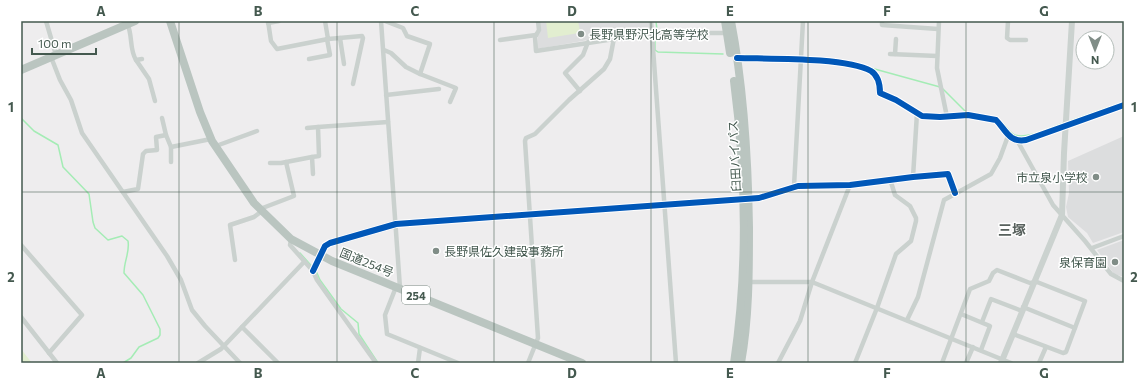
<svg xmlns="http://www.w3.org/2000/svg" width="1145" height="384" font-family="Commissioner,'Noto Sans JP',sans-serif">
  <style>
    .education { fill: #dcddde }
    .green { fill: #e2eed0 }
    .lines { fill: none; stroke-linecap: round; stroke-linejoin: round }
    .stream { stroke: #a4ecb5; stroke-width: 1.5 }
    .street { stroke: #cad1ce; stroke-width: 4.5 }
    .secondary { stroke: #cbd2cf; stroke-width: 6 }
    .highway { stroke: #bac5c0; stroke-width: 8 }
    .cycleway-casing { stroke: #fff; stroke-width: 8 }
    .cycleway { stroke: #0057b8; stroke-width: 6 }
    .grid { fill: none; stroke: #44594f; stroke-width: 1; stroke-opacity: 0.55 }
    .poi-dot { fill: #808d87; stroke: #fff; stroke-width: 1.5 }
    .labels { text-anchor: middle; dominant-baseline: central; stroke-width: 3; stroke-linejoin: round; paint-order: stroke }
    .shield { fill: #fff; stroke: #7c8b84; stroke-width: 1 }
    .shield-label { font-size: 11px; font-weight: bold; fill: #44594f }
    .poi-label { font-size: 12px; fill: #44594f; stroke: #fff; text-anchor: start }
    .street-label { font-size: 12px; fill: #44594f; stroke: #fff }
    .quarter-label { font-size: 14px; font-weight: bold; fill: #58615d; stroke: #fff }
    .neatline { fill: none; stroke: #44594f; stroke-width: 1.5 }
    .grid-label { font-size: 13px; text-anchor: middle; font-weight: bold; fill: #44594f }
  </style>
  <rect width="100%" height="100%" fill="#eeedee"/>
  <g class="education">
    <polygon points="539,21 649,21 650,29 537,49"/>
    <polygon points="1124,136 1124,232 1093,243 1087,233 1068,217 1066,207 1069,193 1068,161"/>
    <polygon points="1124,240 1124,277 1114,274 1097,250"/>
  </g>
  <g class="green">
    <polygon points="546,21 578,21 580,31 579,33 548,38"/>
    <polygon points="21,349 32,363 21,363"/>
  </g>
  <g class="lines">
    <g class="stream">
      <polyline points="656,21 657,30"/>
      <polyline points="655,35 655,50 658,52 723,54"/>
      <polyline points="746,55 764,56"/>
      <polyline points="832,60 850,62"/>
      <polyline points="871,68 940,87"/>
      <polyline points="943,89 966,112 978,115"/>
      <path d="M 21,118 L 34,131 L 58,145 L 63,167 L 89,194 L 93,222 L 95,228 L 108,240 L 122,236 L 128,241 C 130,252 124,261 124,273 L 143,295 L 160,329 L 160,335 L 158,338 L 139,347 L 131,358 L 123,363"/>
      <path d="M 997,119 C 1004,122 1007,130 1013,134 C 1024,141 1052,127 1064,123"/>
      <polyline points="1067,122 1124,102"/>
      <polyline points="300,253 316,271 320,280 341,309 358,323 359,334 378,363"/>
    </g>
    <g class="street">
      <polyline points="46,21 56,55"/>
      <polyline points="268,21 271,41 277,49 328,39"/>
      <polyline points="325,21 328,39 362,36 363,38 353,84"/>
      <polyline points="381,21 400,288"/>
      <polyline points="538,21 539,30 535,37 536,51 653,33 727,33"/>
      <polyline points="651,21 676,363"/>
      <polyline points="882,21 882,25 938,29"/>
      <polyline points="939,21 937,68 947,117"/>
      <polyline points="1008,21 1007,38 1010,40 1026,40"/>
      <path d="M 127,23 C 133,35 129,49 136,60 L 142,59"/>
      <polyline points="268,23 279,21"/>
      <polyline points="340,38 344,64"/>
      <polyline points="500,40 536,35"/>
      <polyline points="384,50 391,53 406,67 420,74 430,44 407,36 403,28 385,21"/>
      <polyline points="890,54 937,56"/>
      <polyline points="895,54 896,39"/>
      <polyline points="51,57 60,80 71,100 82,133 167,256 181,280 192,310 205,326 240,363"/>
      <path d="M 737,58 C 768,59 846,57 871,71 C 879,76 880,85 880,93 L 896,100 L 922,116 L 940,117 L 968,115 L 996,120 C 1006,130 1009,143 1026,140 L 1124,105"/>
      <polyline points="309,59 330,55 327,39"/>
      <polyline points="136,60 149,79 155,101"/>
      <polyline points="420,74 456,88 450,102"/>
      <polyline points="580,91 565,73 583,55 588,42"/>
      <polyline points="386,95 439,89"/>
      <polyline points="162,118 166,135"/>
      <polyline points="307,128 318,127"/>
      <polyline points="1017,140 1053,205 1085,241 1111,274 1124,281"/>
      <polyline points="216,146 257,131"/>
      <polyline points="171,147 171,162"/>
      <polyline points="270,163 281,163 312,157"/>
      <polyline points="313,174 312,157 319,156 318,127 388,122"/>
      <polyline points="913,177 917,113"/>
      <polyline points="794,186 803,21"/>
      <polyline points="123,192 138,189 143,154 146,151 157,150 156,137 166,135 171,147 211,139"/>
      <polyline points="260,209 294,196 286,162"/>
      <polyline points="291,239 290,245 313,271 317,280 376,363"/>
      <polyline points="21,245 82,315 49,353"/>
      <polyline points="1092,248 1124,236"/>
      <polyline points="235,260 230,225 254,217 262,211"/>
      <polyline points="313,271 325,246 330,243 396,224 759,198 798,186 850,185 913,177 948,174 955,193"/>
      <polyline points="748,282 812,282 1011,363"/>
      <polyline points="396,287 385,315 387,334 458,363"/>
      <polyline points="1023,307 1075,328"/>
      <polyline points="961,314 990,326 981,350"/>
      <polyline points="21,317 57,363"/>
      <polyline points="907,320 918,297 944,200 991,174 1000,158 1008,136"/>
      <polyline points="982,322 991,299 1022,311"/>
      <polyline points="242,327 278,363"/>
      <polyline points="198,363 221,349 304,262"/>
      <polyline points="418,363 420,348"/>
      <polyline points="528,363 538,338 525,141 526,138 535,134 569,100 604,69 610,59 614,38"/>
      <polyline points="778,363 800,321 812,282 850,185"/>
      <polyline points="855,363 877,308 896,254 911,241 916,221 916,218 910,206 895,195 890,179"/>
      <polyline points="942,363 970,289 989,281 993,273 997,270 1030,283 1037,282 1085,301 1066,352 1063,353 1013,334"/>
      <polyline points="966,363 973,347"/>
      <polyline points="1039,363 1046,347"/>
    </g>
    <polyline class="secondary" points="1001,363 1062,215 1064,153 1072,21"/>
    <g class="highway">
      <polyline points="170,21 200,112 212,141 254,203 291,239 332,261 582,363"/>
      <polyline points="725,21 730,53"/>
      <path d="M 731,21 C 744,89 748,158 749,227 C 749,272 749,319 741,363"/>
      <polyline points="21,70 135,21"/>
      <path d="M 734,363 C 748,270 746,173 734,81"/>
    </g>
    <defs>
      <g id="cycleway">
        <path d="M 737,58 C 768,59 846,57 871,71 C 879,76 880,85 880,93 L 896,100 L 922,116 L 940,117 L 968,115 L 996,120 C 1006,130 1009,143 1026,140 L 1124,105"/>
        <polyline points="313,271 325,246 330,243 396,224 759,198 798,186 850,185 913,177 948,174 955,193"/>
      </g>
    </defs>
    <use href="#cycleway" class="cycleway-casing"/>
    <use href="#cycleway" class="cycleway"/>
  </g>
  <path class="grid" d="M 179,21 L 179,363M 337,21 L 337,363M 494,21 L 494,363M 651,21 L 651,363M 808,21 L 808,363M 966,21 L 966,363M 21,192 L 1124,192"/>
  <g class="poi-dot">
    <circle cx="581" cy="34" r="4"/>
    <circle cx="1096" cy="177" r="4"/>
    <circle cx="436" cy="251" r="4"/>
    <circle cx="1115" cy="262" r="4"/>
  </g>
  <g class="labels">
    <rect class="shield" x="402" y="286" width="28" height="18" rx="3"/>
    <g class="shield-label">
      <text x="416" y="295">254</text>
    </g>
    <g class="poi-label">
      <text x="589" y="34">長野県野沢北高等学校</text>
      <text x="1088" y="177" text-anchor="end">市立泉小学校</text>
      <text x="444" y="251">長野県佐久建設事務所</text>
      <text x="1107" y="262" text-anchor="end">泉保育園</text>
    </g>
    <g class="street-label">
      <text transform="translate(734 156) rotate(-93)">臼田バイパス</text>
      <text transform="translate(367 262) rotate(22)">国道254号</text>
    </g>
    <g class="quarter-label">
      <text x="1012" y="229">三塚</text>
    </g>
  </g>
  <rect width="1145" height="384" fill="none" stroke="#ffffff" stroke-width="44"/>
  <g transform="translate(1095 50) rotate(180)"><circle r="19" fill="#ffffff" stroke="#b4bdb9"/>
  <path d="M0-3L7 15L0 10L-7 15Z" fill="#808d87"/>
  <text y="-6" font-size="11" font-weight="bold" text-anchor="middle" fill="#44594f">N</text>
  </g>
  <path d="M32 48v6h64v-6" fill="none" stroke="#44594f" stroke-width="2"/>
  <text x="38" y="48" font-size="12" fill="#44594f" stroke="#ffffff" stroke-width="3" paint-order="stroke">100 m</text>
  <rect x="22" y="22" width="1101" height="340" class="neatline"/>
  <g class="grid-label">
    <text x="101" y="16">A</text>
    <text x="258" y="16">B</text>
    <text x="415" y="16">C</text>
    <text x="572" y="16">D</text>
    <text x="730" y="16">E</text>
    <text x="887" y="16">F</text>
    <text x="1044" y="16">G</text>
    <text x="11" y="112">1</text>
    <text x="1134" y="112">1</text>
    <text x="11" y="282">2</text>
    <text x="1134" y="282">2</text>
    <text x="101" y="378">A</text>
    <text x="258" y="378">B</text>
    <text x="415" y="378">C</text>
    <text x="572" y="378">D</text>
    <text x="730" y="378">E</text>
    <text x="887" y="378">F</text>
    <text x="1044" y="378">G</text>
  </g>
</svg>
